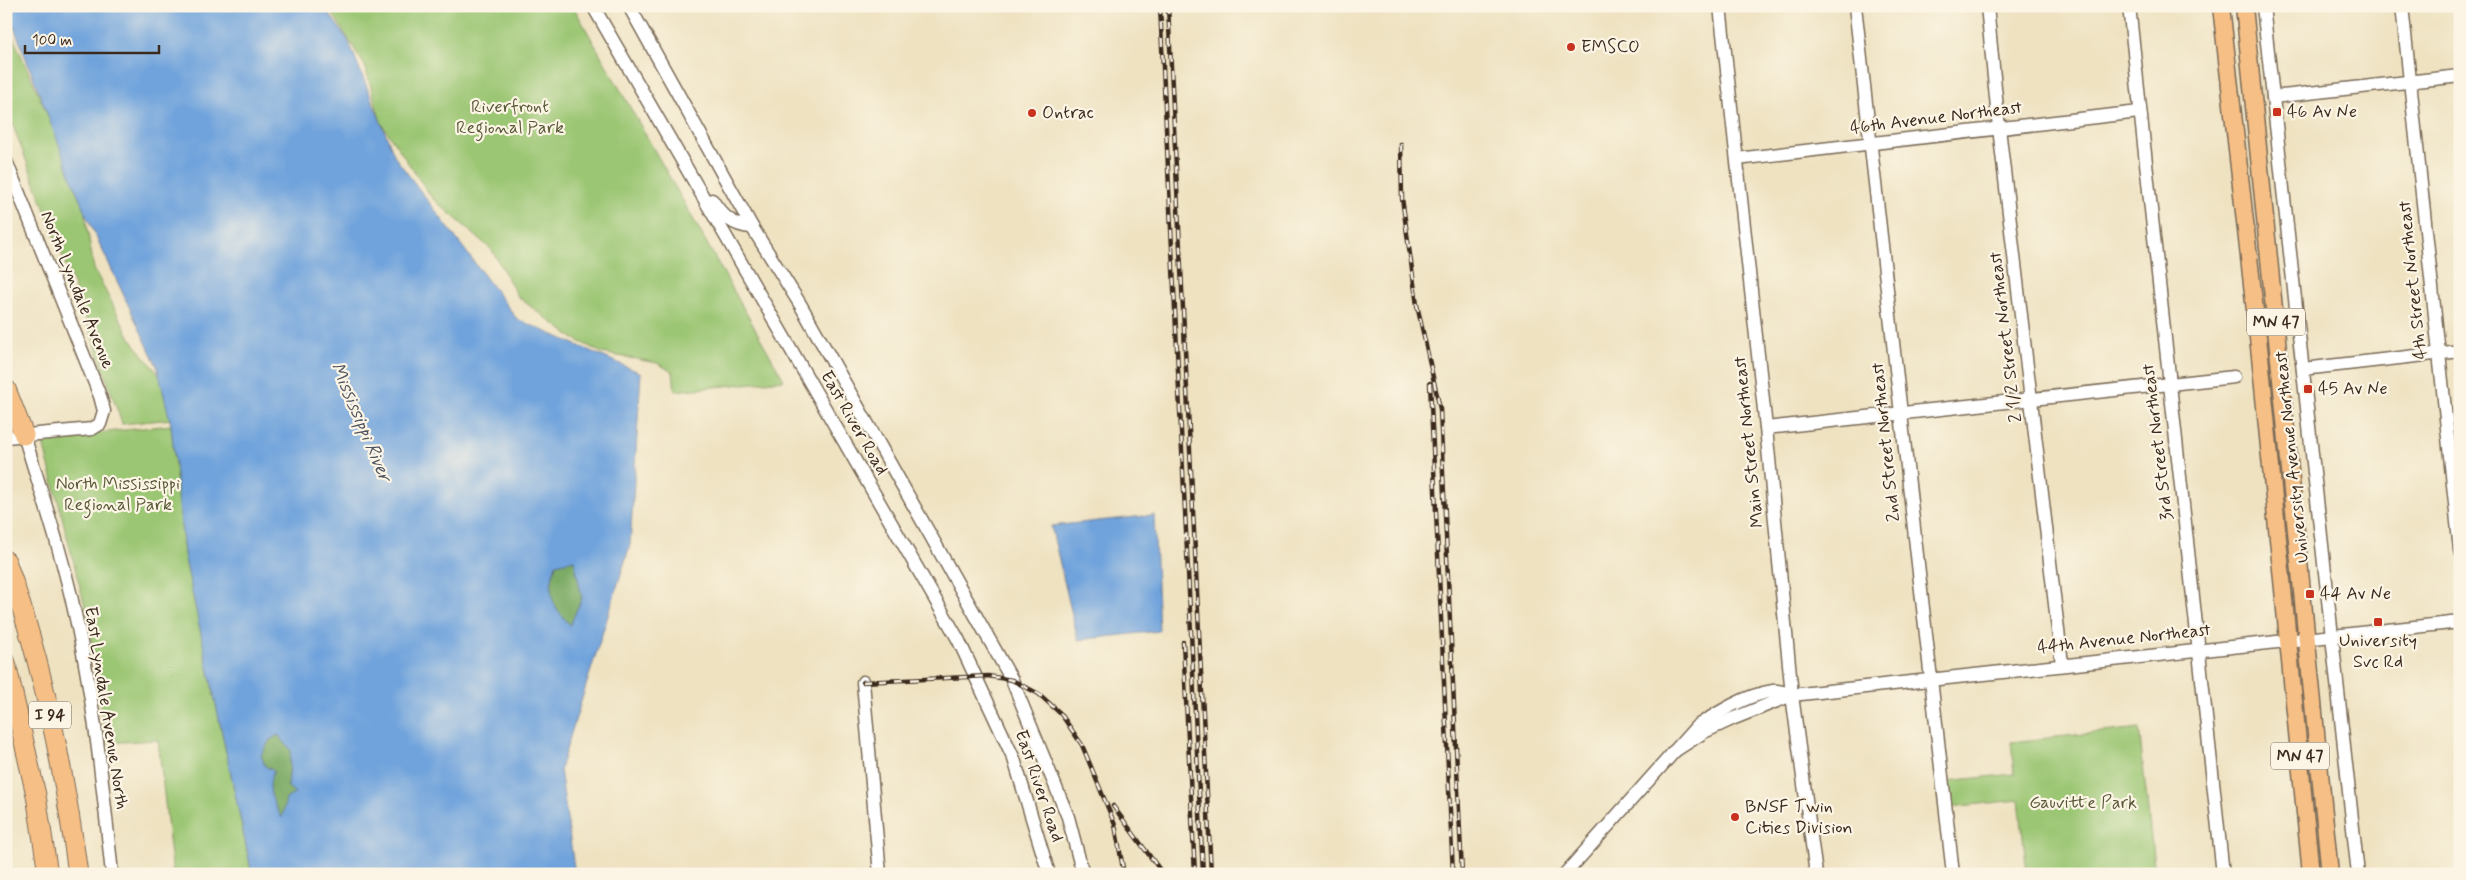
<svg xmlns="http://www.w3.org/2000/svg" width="2466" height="880" font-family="Mynerve,sans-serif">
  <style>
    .green { fill: #9bc673; stroke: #6b7848 }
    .forest { fill: #7cab65; stroke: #5c6a42 }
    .water { fill: #70a3dc; stroke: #56667d; fill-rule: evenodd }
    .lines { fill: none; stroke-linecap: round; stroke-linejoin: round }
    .minor-casing { stroke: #7a6a57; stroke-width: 15 }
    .major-casing { stroke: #7a6a57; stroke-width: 19 }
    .highway-casing { stroke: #7a6a57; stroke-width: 21 }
    .minor { stroke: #fff; stroke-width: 12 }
    .major { stroke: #f5bf86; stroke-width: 16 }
    .highway { stroke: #f5bf86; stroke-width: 19 }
    .rail-casing { stroke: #3b2a1e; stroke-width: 4.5 }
    .rail { stroke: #fcf5e5; stroke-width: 2.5; stroke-dasharray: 8; stroke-linecap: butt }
    .poi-dot { fill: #c8321e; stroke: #fcf5e5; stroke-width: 2 }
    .labels { text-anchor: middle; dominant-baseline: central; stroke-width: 4.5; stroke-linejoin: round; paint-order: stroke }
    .shield { fill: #fcf5e5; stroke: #75675a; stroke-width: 1 }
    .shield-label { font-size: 16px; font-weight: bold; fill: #3b2a1e }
    .poi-label { font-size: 18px; fill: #3b2a1e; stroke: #fcf5e5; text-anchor: start }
    .park-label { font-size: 18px; fill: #585938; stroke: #fcf5e5 }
    .street-label { font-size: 18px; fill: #3b2a1e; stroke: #fcf5e5 }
    .water-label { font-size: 19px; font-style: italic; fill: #4e5460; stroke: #fcf5e5 }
  </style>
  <rect width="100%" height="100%" fill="#fcf5e5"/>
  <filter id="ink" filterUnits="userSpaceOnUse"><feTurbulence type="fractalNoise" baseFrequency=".02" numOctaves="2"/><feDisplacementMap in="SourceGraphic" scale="10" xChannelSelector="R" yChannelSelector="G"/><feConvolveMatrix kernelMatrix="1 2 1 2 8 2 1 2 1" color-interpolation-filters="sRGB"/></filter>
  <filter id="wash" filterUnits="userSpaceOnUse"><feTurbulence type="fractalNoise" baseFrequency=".0096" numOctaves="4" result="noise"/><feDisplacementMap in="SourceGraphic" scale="20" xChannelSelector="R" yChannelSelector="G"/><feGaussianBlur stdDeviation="1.12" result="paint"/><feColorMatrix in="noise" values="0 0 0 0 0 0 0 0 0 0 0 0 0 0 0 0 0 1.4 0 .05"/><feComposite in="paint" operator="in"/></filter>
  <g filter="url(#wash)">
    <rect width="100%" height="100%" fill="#eee2c1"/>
    <g class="green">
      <polygon points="328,6 573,6 784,380 675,391 673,372 657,363 602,353 573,338 518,297 492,250 432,198 381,123 365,66"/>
      <polygon points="6,21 81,190 94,269 130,338 192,417 122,424 84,313 6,107"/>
      <polygon points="171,425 184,554 252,874 173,874 158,740 106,743 89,622 42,439"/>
      <polygon points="2139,728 2155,874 2027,874 2019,800 1950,807 1947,781 2014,774 2011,742"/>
    </g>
    <g class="forest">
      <path d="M 574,560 L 582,598 L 570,626 C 549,602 547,595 556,564 Z"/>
      <polygon points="278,735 291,750 288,787 296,793 282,819 269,793 269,780 261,755 270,740"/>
    </g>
    <g class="water">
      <path d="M 6,6 L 324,6 L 348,40 L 395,157 L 517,319 L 641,373 L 630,545 L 560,769 L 575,874 L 252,874 L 184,554 L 171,425 L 157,366 L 85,213 ZM 574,560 L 582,598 L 570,625 C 550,603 547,593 556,564 ZM 278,735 L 291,750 L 288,787 L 295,793 L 286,799 L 282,818 C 273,802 265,788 274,771 L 265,766 L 261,755 L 270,740 Z"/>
      <polygon points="1154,515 1159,631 1078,640 1051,526"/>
    </g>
  </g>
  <g filter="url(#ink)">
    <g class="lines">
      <defs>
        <g id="minor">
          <polyline points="593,6 958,639 1014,759 1049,874"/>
          <polyline points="629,6 752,227 800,304 1012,680 1068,817 1083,874"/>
          <polyline points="1720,6 1766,428 1792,695 1816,874"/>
          <polyline points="1855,6 1953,874"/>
          <polyline points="1987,6 1999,128 2062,664"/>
          <polyline points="2129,6 2223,874"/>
          <polyline points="2263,6 2358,874"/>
          <polyline points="2402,6 2460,550"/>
          <polyline points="2273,97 2460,76"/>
          <polyline points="1737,159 2139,112"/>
          <polyline points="6,161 100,396 104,411 100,424 92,429 6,437"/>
          <path d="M 712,200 C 722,216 733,226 752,227"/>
          <polyline points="2303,369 2460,351"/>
          <polyline points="1766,428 2234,377"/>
          <path d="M 24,435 C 42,495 62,553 75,614 C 94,699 103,787 112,874"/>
          <polyline points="863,682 880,874"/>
          <polyline points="1673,752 1704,732 1732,719 1792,695 2460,622"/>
          <path d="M 1565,874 L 1697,726 C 1719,712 1746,695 1773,691 C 1779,690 1786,693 1792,695"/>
        </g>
        <g id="major">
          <polyline points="2221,6 2260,356 2311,874"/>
          <polyline points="2244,6 2330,874"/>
        </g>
        <g id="highway">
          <polyline points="6,389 24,435"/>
          <path d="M 6,561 C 42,661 64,768 78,874"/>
          <polyline points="6,663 36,795 48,874"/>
        </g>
      </defs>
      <use href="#minor" class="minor-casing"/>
      <use href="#major" class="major-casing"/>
      <use href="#highway" class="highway-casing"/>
      <use href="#minor" class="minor"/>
      <use href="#major" class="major"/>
      <use href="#highway" class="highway"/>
      <defs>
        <g id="rail">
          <polyline points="1160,6 1203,874"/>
          <polyline points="1168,6 1211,874"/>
          <polyline points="1401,144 1402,198 1417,305 1440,409 1462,874"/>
          <polyline points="1430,383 1453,874"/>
          <polyline points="1183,642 1195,874"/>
          <polyline points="863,682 988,676 1012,680 1039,694 1061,714 1082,745 1115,825 1124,874"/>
          <polyline points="1113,806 1163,874"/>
        </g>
      </defs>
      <use href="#rail" class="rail-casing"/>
      <use href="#rail" class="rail"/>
    </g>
  </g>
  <g class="poi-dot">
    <circle cx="1571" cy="47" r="5"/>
    <rect x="2272" y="107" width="10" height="10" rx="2.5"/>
    <circle cx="1032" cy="113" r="5"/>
    <rect x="2303" y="384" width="10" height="10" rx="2.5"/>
    <rect x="2305" y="589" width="10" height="10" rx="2.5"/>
    <rect x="2373" y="617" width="10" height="10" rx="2.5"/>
    <circle cx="1735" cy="817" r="5"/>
  </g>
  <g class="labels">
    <g class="shield">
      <rect x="2247" y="308.5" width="58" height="27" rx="4"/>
      <rect x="29" y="701.5" width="42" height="27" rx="4"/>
      <rect x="2271" y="742.5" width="58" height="27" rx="4"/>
    </g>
    <g class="shield-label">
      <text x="2276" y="322">MN 47</text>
      <text x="50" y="715">I 94</text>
      <text x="2300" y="756">MN 47</text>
    </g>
    <g class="poi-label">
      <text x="1581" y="47">EMSCO</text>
      <text x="2287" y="112">46 Av Ne</text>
      <text x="1042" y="113">Ontrac</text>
      <text x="2318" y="389">45 Av Ne</text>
      <text x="2320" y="594">44 Av Ne</text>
      <text x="2378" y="641" text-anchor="middle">University<tspan x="2378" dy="21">Svc Rd</tspan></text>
      <text x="1745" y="807">BNSF Twin<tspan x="1745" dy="21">Cities Division</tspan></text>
    </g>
    <g class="park-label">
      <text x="510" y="107">Riverfront<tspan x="510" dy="21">Regional Park</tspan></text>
      <text x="118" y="484">North Mississippi<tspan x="118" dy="21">Regional Park</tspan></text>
      <text x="2083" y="803">Gauvitte Park</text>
    </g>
    <g class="street-label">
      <text transform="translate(1936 118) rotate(-7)">46th Avenue Northeast</text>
      <text transform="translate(2413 280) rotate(-96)">4th Street Northeast</text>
      <text transform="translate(77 290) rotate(68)">North Lyndale Avenue</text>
      <text transform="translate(2006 337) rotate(-97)">2 1/2 Street Northeast</text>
      <text transform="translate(854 423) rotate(60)">East River Road</text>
      <text transform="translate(1749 442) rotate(-96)">Main Street Northeast</text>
      <text transform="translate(1886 442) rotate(-96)">2nd Street Northeast</text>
      <text transform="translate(2158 442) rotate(-97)">3rd Street Northeast</text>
      <text transform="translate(2292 457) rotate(-96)">University Avenue Northeast</text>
      <text transform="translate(2124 639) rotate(-6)">44th Avenue Northeast</text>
      <text transform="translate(106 708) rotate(81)">East Lyndale Avenue North</text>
      <text transform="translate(1039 786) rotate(71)">East River Road</text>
    </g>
    <g class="water-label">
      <text transform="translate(361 422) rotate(67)">Mississippi River</text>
    </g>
  </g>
  <rect width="2466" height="880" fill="none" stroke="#fcf5e5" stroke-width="25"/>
  <path d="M25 45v8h134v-8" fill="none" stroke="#3b2a1e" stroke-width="2.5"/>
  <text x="32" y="45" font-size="15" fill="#3b2a1e" stroke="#fcf5e5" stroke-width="4" paint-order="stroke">100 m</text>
</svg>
